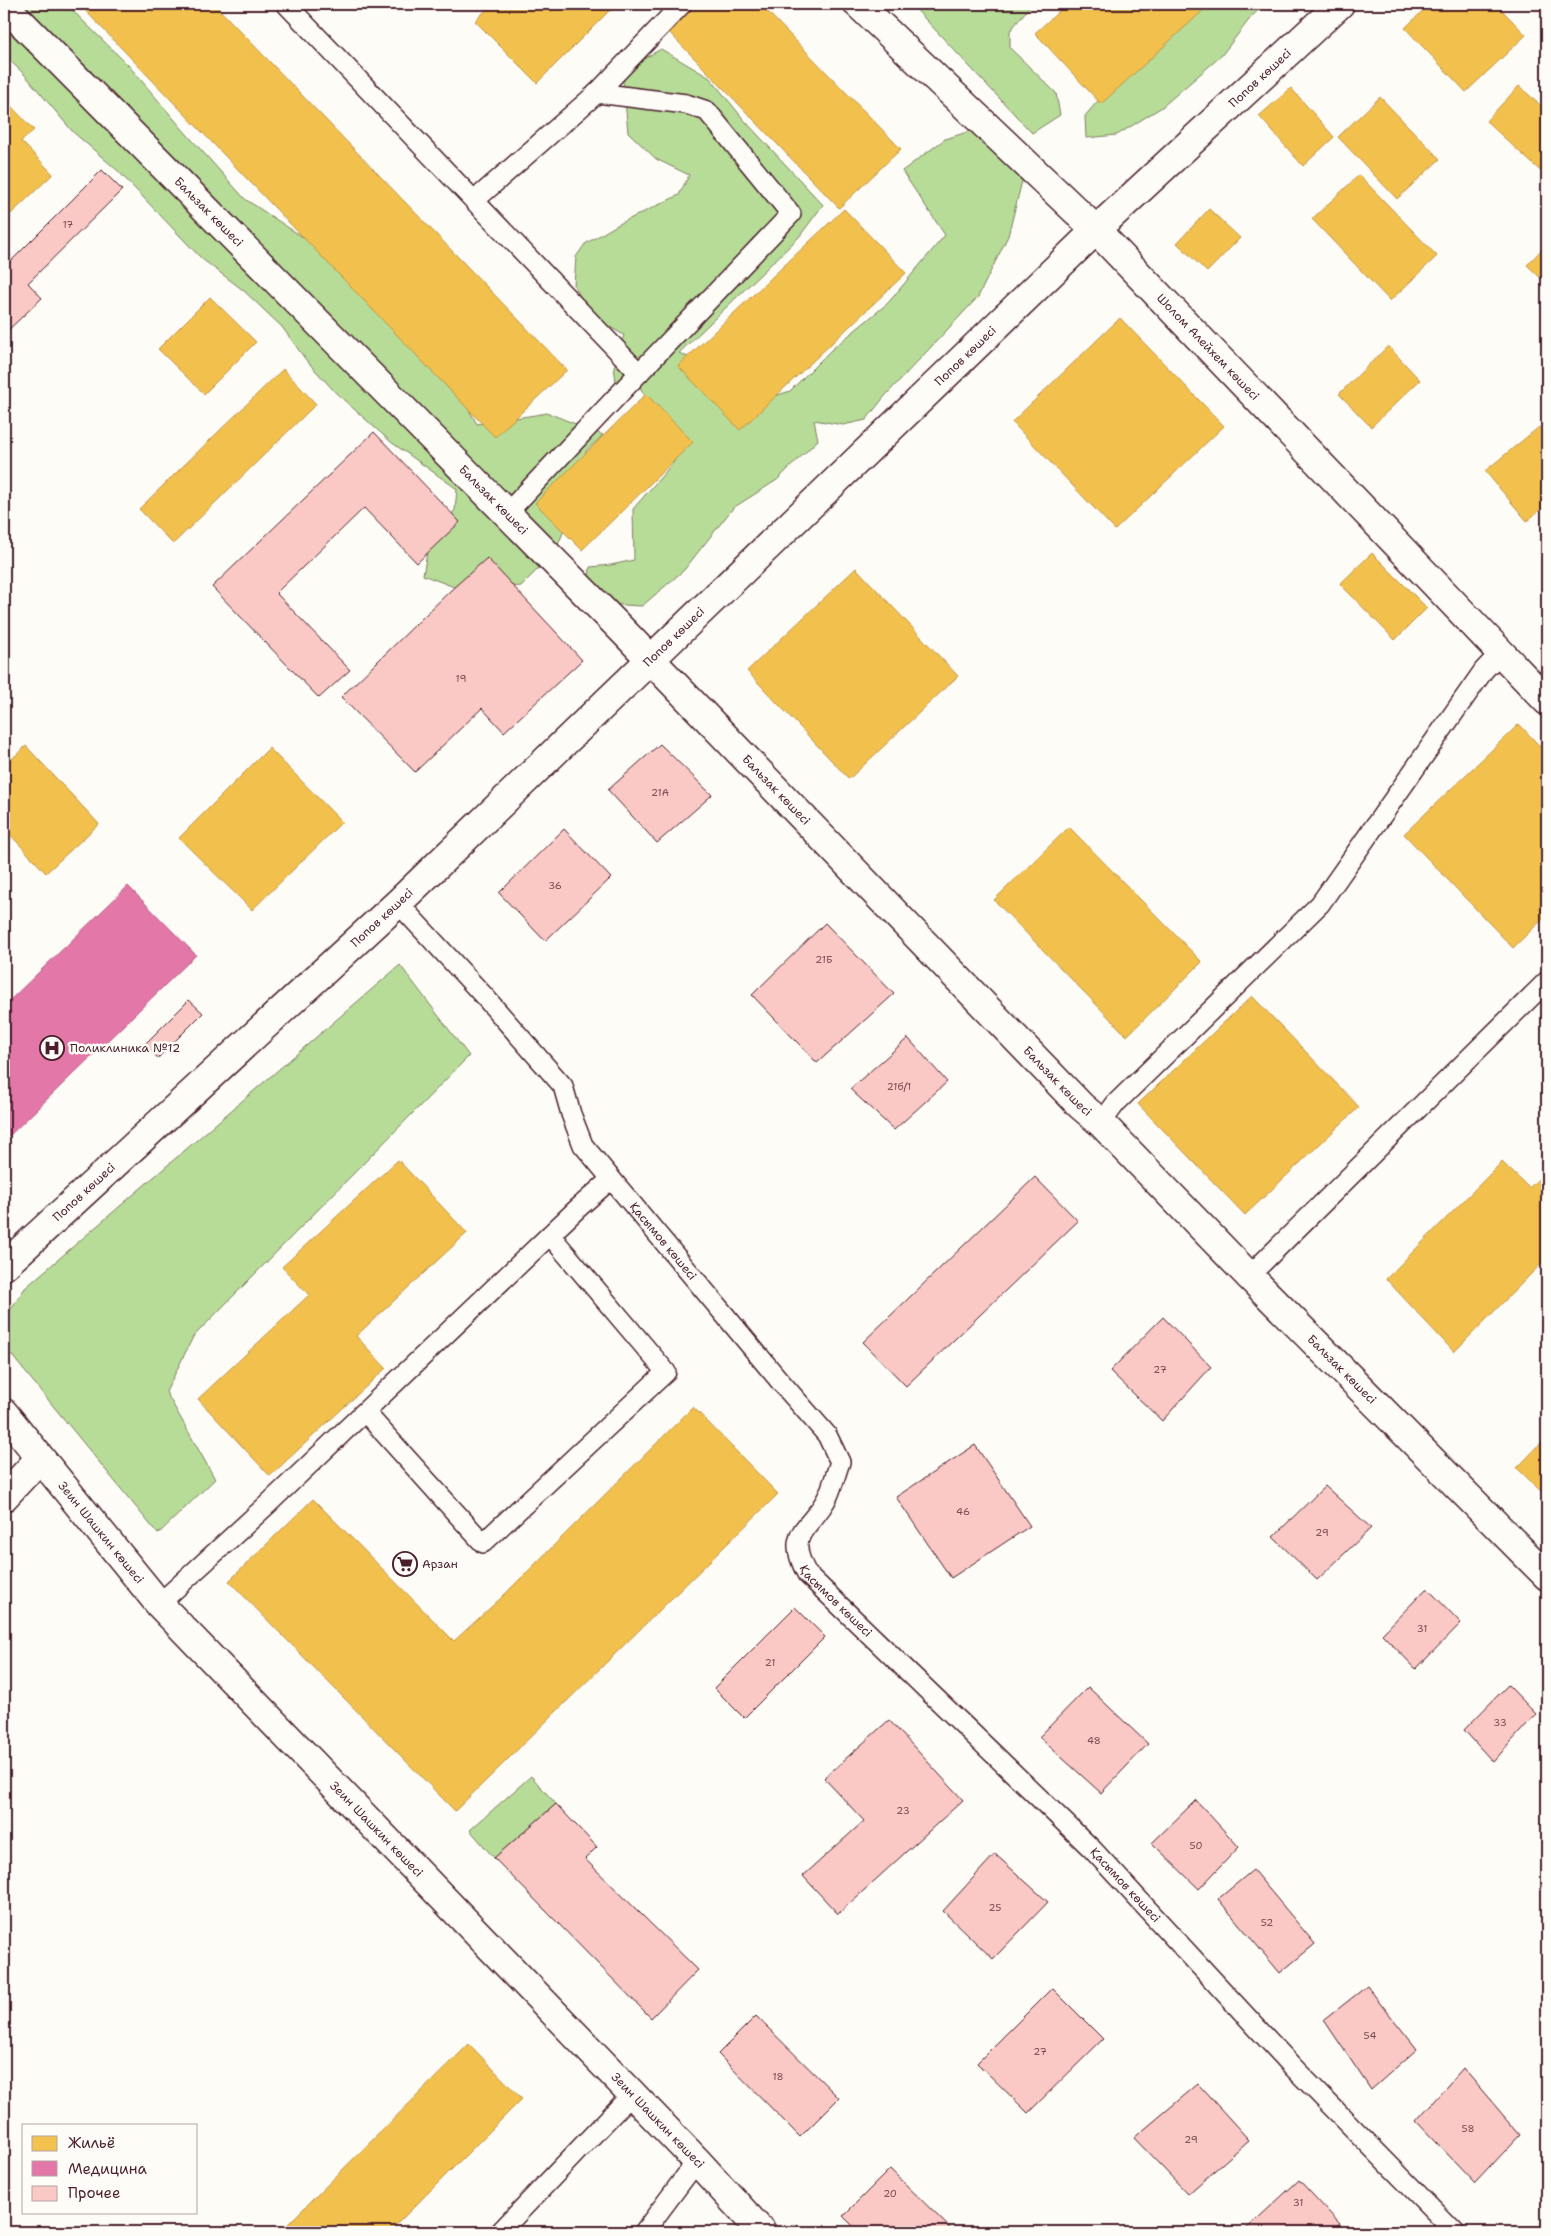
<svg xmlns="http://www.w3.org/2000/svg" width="1551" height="2236" font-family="'Shantell Sans',sans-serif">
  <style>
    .green { fill: #b6dc98; stroke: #807e62 }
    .homes { fill: #f2c14e; stroke: #c09044 }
    .health { fill: #e377a8; stroke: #b55d82 }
    .building { fill: #fac9c5; stroke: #4a1f2b }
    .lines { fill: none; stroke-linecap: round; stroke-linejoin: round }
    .service-casing { stroke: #4a1f2b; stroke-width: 22 }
    .minor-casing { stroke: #4a1f2b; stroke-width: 31 }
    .tertiary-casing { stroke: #4a1f2b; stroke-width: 31 }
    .service { stroke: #fdfcf7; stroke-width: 19 }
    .minor { stroke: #fdfcf7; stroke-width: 28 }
    .tertiary { stroke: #fdfcf7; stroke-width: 28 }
    .labels { text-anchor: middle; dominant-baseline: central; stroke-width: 5; stroke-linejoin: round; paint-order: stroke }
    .number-label { font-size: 10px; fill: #764a52 }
    .street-label { font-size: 12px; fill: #4a1f2b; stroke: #fdfcf7 }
    .poi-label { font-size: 12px; fill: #4a1f2b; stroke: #fdfcf7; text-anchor: start }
  </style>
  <rect width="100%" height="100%" fill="#fdfcf7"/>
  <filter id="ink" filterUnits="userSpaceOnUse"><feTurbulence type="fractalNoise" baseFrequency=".02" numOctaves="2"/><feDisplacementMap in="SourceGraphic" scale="10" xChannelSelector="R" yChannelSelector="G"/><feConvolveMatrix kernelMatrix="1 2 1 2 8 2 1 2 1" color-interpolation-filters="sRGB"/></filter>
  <g filter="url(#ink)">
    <g class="green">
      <polygon points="4,4 68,4 72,10 129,66 185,132 245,199 301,236 371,274 461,396 477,424 548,413 603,435 586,451 579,494 555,552 521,586 467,592 423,575 429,542 455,510 457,489 391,442 336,393 306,360 282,327 243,290 202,259 117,170 73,132 25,75 4,55"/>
      <polygon points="911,4 1028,4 1030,6 1010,31 1010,48 1056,93 1060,115 1032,133"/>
      <polygon points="1190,4 1265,4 1252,16 1221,56 1162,107 1117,135 1086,138 1085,116 1123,71"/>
      <polygon points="661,49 710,78 745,121 823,205 799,237 679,353 697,361 754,403 790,391 831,350 888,303 945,235 902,171 945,139 974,130 1029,154 1008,236 978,297 885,396 866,420 843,425 814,420 818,440 777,480 733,508 684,570 642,606 587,603 590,567 611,565 634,560 633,509 673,463 684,444 652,408 638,384 616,382 614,367 624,335 590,316 574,285 576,257 585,244 617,225 679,195 689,175 656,159 628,132 622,71"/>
      <polygon points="400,965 469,1056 193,1337 166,1392 215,1479 158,1534 4,1346 4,1319 25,1288"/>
      <polygon points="531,1776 556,1804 494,1858 470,1830"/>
    </g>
    <g class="homes">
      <polygon points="79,4 214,4 567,370 495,437"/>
      <polygon points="492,4 616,4 537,83 475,21"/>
      <polygon points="690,4 760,4 901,149 839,208 665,28"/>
      <polygon points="1067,4 1210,4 1101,104 1035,33"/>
      <polygon points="1430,4 1496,4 1526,35 1466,92 1405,28"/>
      <polygon points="1519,86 1547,111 1547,177 1486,121"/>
      <polygon points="1291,88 1334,137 1303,166 1259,116"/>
      <polygon points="1380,97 1440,159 1397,199 1338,137"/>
      <polygon points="6,101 34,130 21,141 53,174 11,214 4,207 4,103"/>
      <polygon points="1359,175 1437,256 1390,301 1312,219"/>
      <polygon points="844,209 906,273 740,430 678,366"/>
      <polygon points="1209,209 1240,238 1207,272 1177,243"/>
      <polygon points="1547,244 1547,284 1527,265"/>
      <polygon points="210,297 256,342 204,394 158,349"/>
      <polygon points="1120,318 1224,426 1115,530 1012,422"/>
      <polygon points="1388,346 1420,380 1371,427 1339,394"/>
      <polygon points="283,369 316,404 173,544 139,509"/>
      <polygon points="646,394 693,442 582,550 535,503"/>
      <polygon points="1539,427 1547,436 1547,504 1527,521 1485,471"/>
      <polygon points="1372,553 1427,608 1395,640 1340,584"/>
      <polygon points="856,568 958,676 849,779 747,671"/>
      <polygon points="1519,724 1547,754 1547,915 1513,948 1404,834"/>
      <polygon points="26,746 99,824 46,873 4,828 4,766"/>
      <polygon points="269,748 342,822 252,910 179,838"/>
      <polygon points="1069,827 1202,962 1127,1036 994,900"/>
      <polygon points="1252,996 1359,1107 1245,1215 1138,1104"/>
      <polygon points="398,1160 467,1233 356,1336 386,1368 270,1476 198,1399 309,1295 282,1267"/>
      <polygon points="1502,1162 1529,1188 1547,1171 1547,1258 1454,1352 1386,1279"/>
      <polygon points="693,1407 778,1494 455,1811 229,1581 313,1499 454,1641 502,1597"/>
      <polygon points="1547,1437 1547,1497 1517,1468"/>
      <polygon points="469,2044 522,2099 389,2232 280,2232"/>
    </g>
    <polygon class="health" points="128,886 196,955 6,1139 4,1137 4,1002 6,1004"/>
    <g class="building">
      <polygon points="102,170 122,190 28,283 42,298 4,334 4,257 9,263"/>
      <polygon points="374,432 460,522 417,563 364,508 276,593 350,670 319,698 212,587"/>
      <polygon points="487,558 582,660 504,732 482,708 415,772 341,697 452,589"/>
      <polygon points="660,744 712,795 657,843 608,790"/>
      <polygon points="564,829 611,878 545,941 499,893"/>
      <polygon points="825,923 894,994 817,1063 752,995"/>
      <polygon points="189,1000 203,1013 158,1058 144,1045"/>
      <polygon points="908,1038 947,1082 894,1130 850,1089"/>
      <polygon points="1035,1177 1078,1221 906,1386 863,1342"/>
      <polygon points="1163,1317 1211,1367 1162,1421 1110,1371"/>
      <polygon points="975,1445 1030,1526 951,1578 896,1497"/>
      <polygon points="1325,1486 1371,1528 1317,1580 1273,1537"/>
      <polygon points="1427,1588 1461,1623 1416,1669 1382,1634"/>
      <polygon points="795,1607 825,1637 744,1718 714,1688"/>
      <polygon points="1508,1685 1536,1714 1493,1762 1464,1730"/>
      <polygon points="1088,1687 1148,1744 1101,1793 1039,1737"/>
      <polygon points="889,1720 963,1800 838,1914 803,1876 864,1821 824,1778"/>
      <polygon points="1196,1800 1239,1847 1199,1889 1152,1843"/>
      <polygon points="556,1804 597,1847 585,1859 698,1970 651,2018 494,1858"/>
      <polygon points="995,1854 1048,1902 993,1959 943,1911"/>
      <polygon points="1253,1870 1315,1944 1280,1973 1218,1899"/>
      <polygon points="1367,1986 1417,2049 1371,2090 1324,2020"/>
      <polygon points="1052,1988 1103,2039 1028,2113 977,2063"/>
      <polygon points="756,2016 839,2098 800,2137 718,2054"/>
      <polygon points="1463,2068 1520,2135 1475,2183 1416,2121"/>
      <polygon points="1198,2084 1249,2140 1188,2194 1134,2138"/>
      <polygon points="890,2169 954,2232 859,2232 843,2216"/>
      <polygon points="1299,2180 1340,2224 1331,2232 1243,2232"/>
    </g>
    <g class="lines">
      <defs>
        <g id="service">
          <polyline points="286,4 639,373 507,513"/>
          <polyline points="597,93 686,104 707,111 791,214 639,373"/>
          <polyline points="475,200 597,93 682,4"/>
          <path id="s1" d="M 398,903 L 484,996 L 563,1086 L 571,1114 L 583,1145 L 779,1380 L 827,1435 L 840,1462 C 836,1473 833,1485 828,1496 C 812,1530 783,1530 807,1574 L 1092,1849 L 1294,2068 L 1455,2232"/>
          <polyline points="1101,1123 1116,1103 1320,904 1484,670 1501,652"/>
          <polyline points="1249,1276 1547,981"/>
          <polyline points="365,1412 483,1543 666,1372 550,1235"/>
          <polyline points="159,1604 268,1504 577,1209 611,1179"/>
          <polyline points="500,2232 632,2094"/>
          <polyline points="644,2232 697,2161"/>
        </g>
        <g id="minor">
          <path id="s2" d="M 858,4 L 1096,230 L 1547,701"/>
          <path id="s3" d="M 4,5 L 624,632 L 1081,1106 L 1101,1123 L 1249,1276 L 1547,1576"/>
          <polyline points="4,1497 40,1458"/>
        </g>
        <g id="tertiary">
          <path id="s4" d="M 4,1266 L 398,903 L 1096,230 L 1340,4"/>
          <path id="s5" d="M 4,1413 L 159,1604 L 697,2161 L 762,2232"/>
        </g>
      </defs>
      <use href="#service" class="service-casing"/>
      <use href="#minor" class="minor-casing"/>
      <use href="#tertiary" class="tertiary-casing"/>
      <use href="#service" class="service"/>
      <use href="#minor" class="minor"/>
      <use href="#tertiary" class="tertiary"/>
    </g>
  </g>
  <defs>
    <symbol id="hospital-ring" viewBox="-11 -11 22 22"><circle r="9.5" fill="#fdfcf7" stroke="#4a1f2b" stroke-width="1.5"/><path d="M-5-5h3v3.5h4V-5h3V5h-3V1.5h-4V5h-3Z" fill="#4a1f2b"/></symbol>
    <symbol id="supermarket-ring" viewBox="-11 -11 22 22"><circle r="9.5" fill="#fdfcf7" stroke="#4a1f2b" stroke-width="1.5"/><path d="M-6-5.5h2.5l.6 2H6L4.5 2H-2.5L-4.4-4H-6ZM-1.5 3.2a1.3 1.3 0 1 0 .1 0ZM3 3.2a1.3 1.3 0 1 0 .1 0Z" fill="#4a1f2b"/></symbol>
  </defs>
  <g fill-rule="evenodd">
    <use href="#hospital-ring" x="38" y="1034" width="28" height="28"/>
    <use href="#supermarket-ring" x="391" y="1550" width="28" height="28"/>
  </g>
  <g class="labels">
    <g class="number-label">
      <text x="68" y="224">17</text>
      <text x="461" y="678">19</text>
      <text x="660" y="792">21А</text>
      <text x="555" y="885">36</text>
      <text x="824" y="959">21Б</text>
      <text x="899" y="1086">21б/1</text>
      <text x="1160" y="1369">27</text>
      <text x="963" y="1511">46</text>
      <text x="1322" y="1532">29</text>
      <text x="1422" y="1628">31</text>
      <text x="770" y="1662">21</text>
      <text x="1500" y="1722">33</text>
      <text x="1094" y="1740">48</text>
      <text x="903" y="1810">23</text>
      <text x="1196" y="1845">50</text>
      <text x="995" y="1907">25</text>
      <text x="1267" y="1922">52</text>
      <text x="1370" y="2035">54</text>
      <text x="1040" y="2051">27</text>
      <text x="778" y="2076">18</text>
      <text x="1468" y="2128">58</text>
      <text x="1191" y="2139">29</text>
      <text x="890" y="2193">20</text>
      <text x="1298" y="2202">31</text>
    </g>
    <g class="street-label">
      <text stroke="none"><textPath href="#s4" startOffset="1729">Попов көшесі</textPath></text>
      <text stroke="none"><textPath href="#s3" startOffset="291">Бальзак көшесі</textPath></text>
      <text stroke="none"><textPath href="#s2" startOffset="490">Шолом Алейхем көшесі</textPath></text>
      <text stroke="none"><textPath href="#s4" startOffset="1324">Попов көшесі</textPath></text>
      <text stroke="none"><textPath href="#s3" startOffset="696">Бальзак көшесі</textPath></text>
      <text stroke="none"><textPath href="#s4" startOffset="919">Попов көшесі</textPath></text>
      <text stroke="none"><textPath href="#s3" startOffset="1101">Бальзак көшесі</textPath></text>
      <text stroke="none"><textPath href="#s4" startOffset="514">Попов көшесі</textPath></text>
      <text stroke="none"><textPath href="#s3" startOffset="1506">Бальзак көшесі</textPath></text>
      <text stroke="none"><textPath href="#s4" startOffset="109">Попов көшесі</textPath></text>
      <text stroke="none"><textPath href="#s1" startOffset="434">Қасымов көшесі</textPath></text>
      <text stroke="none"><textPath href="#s3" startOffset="1911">Бальзак көшесі</textPath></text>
      <text stroke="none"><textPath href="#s5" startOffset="154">Зеин Шашкин көшесі</textPath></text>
      <text stroke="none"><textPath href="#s1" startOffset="882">Қасымов көшесі</textPath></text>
      <text stroke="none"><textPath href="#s5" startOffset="559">Зеин Шашкин көшесі</textPath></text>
      <text stroke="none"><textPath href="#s1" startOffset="1288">Қасымов көшесі</textPath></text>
      <text stroke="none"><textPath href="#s5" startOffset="964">Зеин Шашкин көшесі</textPath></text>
    </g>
    <g class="poi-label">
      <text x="70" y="1048">Поликлиника №12</text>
      <text x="422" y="1564">Арзан</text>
    </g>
  </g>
  <rect width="1551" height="2236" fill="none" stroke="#fdfcf7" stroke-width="20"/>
  <rect x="10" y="10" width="1531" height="2216" fill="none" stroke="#4a1f2b" stroke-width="2" filter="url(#ink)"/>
  <rect x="22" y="2124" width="175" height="90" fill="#fdfcf7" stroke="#b5a4a5"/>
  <rect x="32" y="2136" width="25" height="15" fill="#f2c14e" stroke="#b5a4a5"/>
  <text x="68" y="2148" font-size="15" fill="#4a1f2b">Жильё</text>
  <rect x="32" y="2161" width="25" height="15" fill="#e377a8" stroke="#b5a4a5"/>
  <text x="68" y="2174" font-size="15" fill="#4a1f2b">Медицина</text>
  <rect x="32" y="2186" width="25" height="15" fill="#fac9c5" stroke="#b5a4a5"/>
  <text x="68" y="2198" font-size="15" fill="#4a1f2b">Прочее</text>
</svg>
